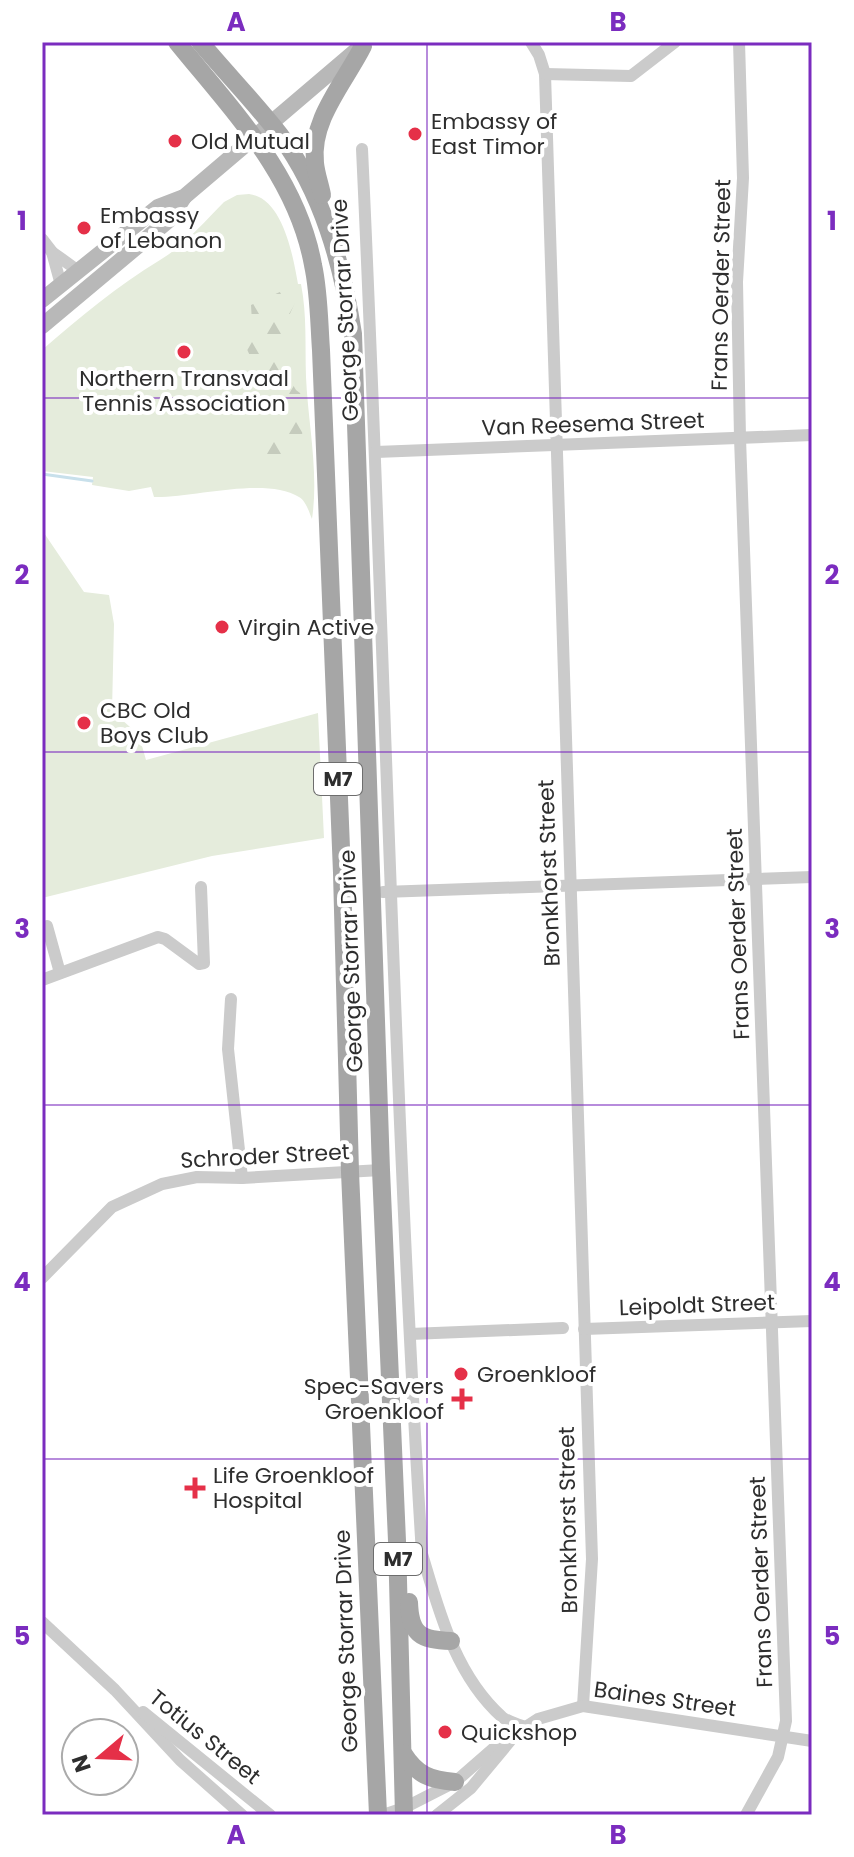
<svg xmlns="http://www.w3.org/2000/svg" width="854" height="1857" font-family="Poppins,sans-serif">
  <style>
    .green { fill: #e5ecdc }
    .forest { fill: url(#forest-firs) }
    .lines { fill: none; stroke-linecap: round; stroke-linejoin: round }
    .stream { stroke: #c8e0eb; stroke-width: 3 }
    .minor { stroke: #cbcbcb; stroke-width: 12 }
    .secondary { stroke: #b8b8b8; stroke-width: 16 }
    .primary { stroke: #a6a6a6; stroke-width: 18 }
    .grid { fill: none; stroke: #7b2cbf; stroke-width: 2; stroke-opacity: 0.55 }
    .poi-dot { fill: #e53048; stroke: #fff; stroke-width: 3 }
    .labels { text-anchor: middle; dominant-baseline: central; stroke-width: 8; stroke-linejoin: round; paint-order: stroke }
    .shield { fill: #fff; stroke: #6d6d6d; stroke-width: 2 }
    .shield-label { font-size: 20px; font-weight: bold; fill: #2e2e2e }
    .poi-label { font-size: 22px; fill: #2e2e2e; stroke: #fff; text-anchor: start }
    .street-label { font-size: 22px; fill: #2e2e2e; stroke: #fff }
    .neatline { fill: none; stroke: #7b2cbf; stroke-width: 3 }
    .grid-label { font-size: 26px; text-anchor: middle; font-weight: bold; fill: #7b2cbf }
  </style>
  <defs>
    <pattern id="forest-firs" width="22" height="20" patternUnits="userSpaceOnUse" patternTransform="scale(2)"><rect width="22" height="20" fill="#e5ecdc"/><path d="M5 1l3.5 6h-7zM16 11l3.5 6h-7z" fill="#c5cbbd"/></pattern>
  </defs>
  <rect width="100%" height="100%" fill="#fff"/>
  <g class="green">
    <path d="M 249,194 C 283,198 293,256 298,284 L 301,284 C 307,315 305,345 306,377 C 308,423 319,472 312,519 C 309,512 306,501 299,497 C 266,476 192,498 154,497 L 151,487 L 129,491 L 92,485 L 93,477 L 42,471 L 42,350 C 80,317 117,286 160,260 C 184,246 205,221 224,202 L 237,195 Z"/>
    <polygon points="42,530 84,592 109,595 114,624 112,711 139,735 146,760 318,713 324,838 212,856 42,898"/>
  </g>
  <path class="forest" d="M 293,286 L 297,298 L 279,338 C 285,356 298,355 287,375 L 296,390 L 300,393 C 310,416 306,432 292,452 L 268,458 L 258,451 L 260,440 L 283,430 L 246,347 L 253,340 L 251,305 Z"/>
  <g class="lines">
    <polyline class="stream" points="42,474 92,481"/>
    <g class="minor">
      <polyline points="531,42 539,55 545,74 592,1559 583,1706"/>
      <polyline points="739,42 743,178 737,282 740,438 786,1721 778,1757 746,1815"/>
      <polyline points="545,74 631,76 675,42"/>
      <path d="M 362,149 C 384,617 393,1086 422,1554 C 439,1611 455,1675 502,1717 C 508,1722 518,1724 525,1727"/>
      <polyline points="42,239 52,252 77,270"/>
      <polyline points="52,252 61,285"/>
      <polyline points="376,452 812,435"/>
      <polyline points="383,892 812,877"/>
      <polyline points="47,926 60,973"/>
      <polyline points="42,980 158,937 165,939 199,964 204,963 201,887"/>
      <polyline points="231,999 228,1049 242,1178"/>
      <polyline points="42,1278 112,1207 162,1184 197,1177 242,1178 381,1170"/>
      <polyline points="584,1329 812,1321"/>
      <polyline points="410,1334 563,1328"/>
      <polyline points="42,1622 115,1690 180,1760 242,1815"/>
      <polyline points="143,1712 270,1815"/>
      <polyline points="383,1815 404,1808 455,1782 494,1748 538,1719 583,1706 812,1741"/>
      <polyline points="437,1815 471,1788 510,1741"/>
    </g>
    <g class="secondary">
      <polyline points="42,300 158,207 184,197 359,48"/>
      <polyline points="42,326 170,219 184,197"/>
    </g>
    <g class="primary">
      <path d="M 177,42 C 232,110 297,176 313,265 C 319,292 319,322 321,350 L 342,873 L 350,1172 L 378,1815"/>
      <path d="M 200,42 C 226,73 255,103 280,135 C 323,194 342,263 353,334 L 381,1170 L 397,1541 L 404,1815"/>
      <path d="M 322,195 C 320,184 316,174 315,163 C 310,120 345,82 363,46"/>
      <path d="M 409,1602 C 410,1634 420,1640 451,1641"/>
      <path d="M 403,1753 C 417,1775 430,1780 455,1782"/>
    </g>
  </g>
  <path class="grid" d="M 427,42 L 427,1815M 42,398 L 812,398M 42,752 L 812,752M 42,1105 L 812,1105M 42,1459 L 812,1459"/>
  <g class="poi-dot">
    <circle cx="415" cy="134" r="8"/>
    <circle cx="175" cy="141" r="8"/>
    <circle cx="84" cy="228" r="8"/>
    <circle cx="184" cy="352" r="8"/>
    <circle cx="222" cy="627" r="8"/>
    <circle cx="84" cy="723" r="8"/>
    <circle cx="461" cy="1374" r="8"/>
    <path d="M458 1387h8v8h8v8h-8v8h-8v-8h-8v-8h8z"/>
    <path d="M191 1476h8v8h8v8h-8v8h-8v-8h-8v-8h8z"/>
    <circle cx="445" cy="1732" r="8"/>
  </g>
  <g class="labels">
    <g class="shield">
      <rect x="314" y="763" width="48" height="32" rx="6"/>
      <rect x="374" y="1543" width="48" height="32" rx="6"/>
    </g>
    <g class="shield-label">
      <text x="338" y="779">M7</text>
      <text x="398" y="1559">M7</text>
    </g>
    <g class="poi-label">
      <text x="431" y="121">Embassy of<tspan x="431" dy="25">East Timor</tspan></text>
      <text x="191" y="141">Old Mutual</text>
      <text x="100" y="215">Embassy<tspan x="100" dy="25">of Lebanon</tspan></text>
      <text x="184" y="378" text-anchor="middle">Northern Transvaal<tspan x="184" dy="25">Tennis Association</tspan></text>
      <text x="238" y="627">Virgin Active</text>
      <text x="100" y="710">CBC Old<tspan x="100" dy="25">Boys Club</tspan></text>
      <text x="477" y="1374">Groenkloof</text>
      <text x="444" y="1386" text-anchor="end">Spec-Savers<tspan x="444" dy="25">Groenkloof</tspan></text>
      <text x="213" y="1475">Life Groenkloof<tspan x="213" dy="25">Hospital</tspan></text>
      <text x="461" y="1732">Quickshop</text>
    </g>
    <g class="street-label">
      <text transform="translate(721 285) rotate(-89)">Frans Oerder Street</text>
      <text transform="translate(345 310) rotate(-93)">George Storrar Drive</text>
      <text transform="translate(593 424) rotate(-2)">Van Reesema Street</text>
      <text transform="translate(549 873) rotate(-92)">Bronkhorst Street</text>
      <text transform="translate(738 934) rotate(-92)">Frans Oerder Street</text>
      <text transform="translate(351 961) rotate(-92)">George Storrar Drive</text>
      <text transform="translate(265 1156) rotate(-3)">Schroder Street</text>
      <text transform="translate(697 1305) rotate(-2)">Leipoldt Street</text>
      <text transform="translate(568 1520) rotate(-91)">Bronkhorst Street</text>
      <text transform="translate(761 1582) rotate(-92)">Frans Oerder Street</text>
      <text transform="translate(346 1641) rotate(-92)">George Storrar Drive</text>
      <text transform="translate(665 1699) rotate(8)">Baines Street</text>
      <text transform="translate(205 1737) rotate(39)">Totius Street</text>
    </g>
  </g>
  <rect width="854" height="1857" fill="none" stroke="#ffffff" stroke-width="88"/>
  <g transform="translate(100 1757) rotate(251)"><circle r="38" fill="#ffffff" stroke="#ababab" stroke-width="2"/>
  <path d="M0-6L14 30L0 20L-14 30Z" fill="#e53048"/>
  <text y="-12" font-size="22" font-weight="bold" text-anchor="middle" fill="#2e2e2e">N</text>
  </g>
  <rect x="44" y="44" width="766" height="1769" class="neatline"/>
  <g class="grid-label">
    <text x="236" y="31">A</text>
    <text x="618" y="31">B</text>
    <text x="22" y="230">1</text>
    <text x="832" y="230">1</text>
    <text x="22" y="584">2</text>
    <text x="832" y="584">2</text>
    <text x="22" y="938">3</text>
    <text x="832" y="938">3</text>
    <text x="22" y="1291">4</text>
    <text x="832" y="1291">4</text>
    <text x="22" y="1645">5</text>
    <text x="832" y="1645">5</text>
    <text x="236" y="1844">A</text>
    <text x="618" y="1844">B</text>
  </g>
</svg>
